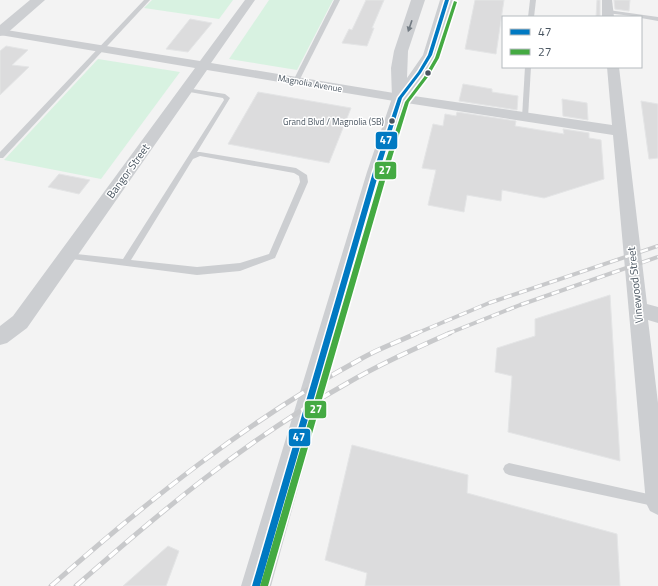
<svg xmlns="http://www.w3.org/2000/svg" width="658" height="586" font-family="'Titillium Web',sans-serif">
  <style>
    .green { fill: #d8f2e1 }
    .building { fill: #dcdcdd; stroke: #e4e5e6 }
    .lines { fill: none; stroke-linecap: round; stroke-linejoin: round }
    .lane { fill: #ccced1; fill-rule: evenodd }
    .street { fill: #ccced1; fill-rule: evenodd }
    .secondary { fill: #cdcfd2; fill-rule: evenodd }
    .rail-far1-casing { stroke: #c8c9cb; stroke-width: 4 }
    .rail-casing { stroke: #c8c9cb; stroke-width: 5 }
    .rail-far1 { stroke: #fff; stroke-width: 2.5; stroke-dasharray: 8; stroke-linecap: butt }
    .rail { stroke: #fff; stroke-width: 3.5; stroke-dasharray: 11; stroke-linecap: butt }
    .bus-1-casing { stroke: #fff; stroke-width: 3 }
    .bus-2-casing { stroke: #fff; stroke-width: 3 }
    .bus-1 { fill: #0079c2; fill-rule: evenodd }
    .bus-2 { fill: #44aa42; fill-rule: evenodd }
    .oneway { fill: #717a82 }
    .bus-dot { fill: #495560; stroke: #fff; stroke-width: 1.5 }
    .labels { text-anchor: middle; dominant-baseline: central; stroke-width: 3; stroke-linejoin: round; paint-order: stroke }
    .far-street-label { font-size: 9px; fill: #495560; stroke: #fff }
    .far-bus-label { font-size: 9px; fill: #495560; stroke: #fff; text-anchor: end }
    .street-label { font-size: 11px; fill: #495560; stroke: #fff }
    .line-badge { stroke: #fff; stroke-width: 1.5 }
    .badge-label { font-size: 11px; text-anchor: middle; font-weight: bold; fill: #fff }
  </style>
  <rect width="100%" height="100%" fill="#f3f3f3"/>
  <g class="green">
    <polygon points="152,0 233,0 219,19 144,8"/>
    <polygon points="269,0 333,0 297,70 229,59"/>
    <polygon points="98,59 180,72 101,179 4,160"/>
  </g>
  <g class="building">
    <polygon points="366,0 384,0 372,28 374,28 367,46 342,43 349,29 352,30"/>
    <polygon points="475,0 504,0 496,54 465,49"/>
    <polygon points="597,0 600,0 600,17 596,17"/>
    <polygon points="614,0 630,0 629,11 615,9"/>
    <polygon points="190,19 212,23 188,52 166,49"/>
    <polygon points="6,46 28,50 12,65 29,67 0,95 0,51"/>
    <polygon points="463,84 492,89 492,92 518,96 517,110 459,101"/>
    <polygon points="258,92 351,108 329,163 228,144"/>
    <polygon points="562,99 587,103 588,120 563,116"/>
    <polygon points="641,101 658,104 658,158 649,159"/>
    <polygon points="457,112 516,121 515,126 564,134 563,129 589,133 589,138 601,140 604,179 544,198 502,190 501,201 467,195 464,212 428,205 436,170 422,168 433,124 443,126 445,114 456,116"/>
    <polygon points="59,174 90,180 79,194 48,187"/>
    <polygon points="610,295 620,461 508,432 512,376 495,372 497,348 535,336 535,319"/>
    <polygon points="352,445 468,475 467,493 617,534 620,586 365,586 367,573 325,560"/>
    <polygon points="168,546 179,551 166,586 123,586"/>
  </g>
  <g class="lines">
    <g class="lane">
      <polygon points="144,0 150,0 3,158 0,158 0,152"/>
      <polygon points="334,0 340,0 299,81 294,82 293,81"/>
      <polygon points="530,0 536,0 534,17 528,17"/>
      <polygon points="608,10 658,17 658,21 641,18 641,17 606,13 605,12"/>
      <polygon points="525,67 531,67 528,117 525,119 522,117"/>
      <path d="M 186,88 L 225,94 L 230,98 L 197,152 L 200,152 L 296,168 L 307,175 L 308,182 L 275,258 L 240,271 L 197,275 L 64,258 L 63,256 L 64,254 L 67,253 L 123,259 L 224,100 L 223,98 L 184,91 L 183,90 ZM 200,156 L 294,173 L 299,176 L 300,182 L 269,254 L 240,263 L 197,267 L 131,260 L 193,159 Z"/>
      <polygon points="509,463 657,496 658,507 509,475 505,473 503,469 505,465"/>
    </g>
    <g class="street">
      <polygon points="245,0 255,0 211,63 400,94 612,125 607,67 619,67 647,304 658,307 658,323 648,320 658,403 658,515 650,511 646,503 613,135 400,102 207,70 27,328 7,343 0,345 0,326 13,316 195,68 0,35 0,29 200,61"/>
      <polygon points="602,0 612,0 614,17 602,17"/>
    </g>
    <g class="secondary">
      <polygon points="30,0 45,0 5,35 0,36 0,25"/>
      <polygon points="411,0 425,0 408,51 407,78 423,55 440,0 454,0 437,55 428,72 408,99 385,172 271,586 241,586 367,172 392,98 391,68 394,51"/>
    </g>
    <defs>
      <g id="rail-far1">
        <polyline points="415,334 489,303 658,246"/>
        <polyline points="447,334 520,305 658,257"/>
      </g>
      <g id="rail">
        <path d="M 51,586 C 146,502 247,421 359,360 C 377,349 398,342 417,333"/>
        <path d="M 76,586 C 160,512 246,440 344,385 C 378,365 414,349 450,333"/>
      </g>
    </defs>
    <use href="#rail-far1" class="rail-far1-casing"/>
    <use href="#rail" class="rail-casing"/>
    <use href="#rail-far1" class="rail-far1"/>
    <use href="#rail" class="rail"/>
    <defs>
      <polygon id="bus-1" points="445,0 449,0 432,55 421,73 402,98 379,172 260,586 252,586 373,172 398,98 418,72 428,55"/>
      <polygon id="bus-2" points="454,1 457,2 439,58 428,77 409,102 387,174 268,586 260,586 381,174 405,102 424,77 435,58"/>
    </defs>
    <use href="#bus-1" class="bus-1-casing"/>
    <use href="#bus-2" class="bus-2-casing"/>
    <use href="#bus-1" class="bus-1"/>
    <use href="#bus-2" class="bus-2"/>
  </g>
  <defs><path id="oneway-solid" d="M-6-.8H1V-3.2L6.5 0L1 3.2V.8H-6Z"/></defs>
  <use class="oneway" href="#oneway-solid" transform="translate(410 26) rotate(109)"/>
  <g class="bus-dot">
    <circle cx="428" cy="73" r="3.5"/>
    <circle cx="392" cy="121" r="3.5"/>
  </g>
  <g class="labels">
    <g class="far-street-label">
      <text transform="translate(310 83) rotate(10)">Magnolia Avenue</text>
    </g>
    <g class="far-bus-label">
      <text x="384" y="121">Grand Blvd / Magnolia (SB)</text>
    </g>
    <g class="street-label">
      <text transform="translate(128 171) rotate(-54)">Bangor Street</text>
      <text transform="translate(635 285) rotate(-96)">Vinewood Street</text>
    </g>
  </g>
  <g class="line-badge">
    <rect x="375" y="131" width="23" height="19" rx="4" fill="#0079c2"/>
    <rect x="374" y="161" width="23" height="19" rx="4" fill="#44aa42"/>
    <rect x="304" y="400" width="23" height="19" rx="4" fill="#44aa42"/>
    <rect x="288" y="428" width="23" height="19" rx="4" fill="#0079c2"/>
  </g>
  <g class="badge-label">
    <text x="386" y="144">47</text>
    <text x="385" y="174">27</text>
    <text x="316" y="413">27</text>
    <text x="299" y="441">47</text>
  </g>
  <rect x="502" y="16" width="140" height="52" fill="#ffffff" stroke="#b6bbbf"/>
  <rect x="510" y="29" width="20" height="6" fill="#0079c2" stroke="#b6bbbf"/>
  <text x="538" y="36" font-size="12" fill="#495560">47</text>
  <rect x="510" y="49" width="20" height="6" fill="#44aa42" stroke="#b6bbbf"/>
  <text x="538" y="56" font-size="12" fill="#495560">27</text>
</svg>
